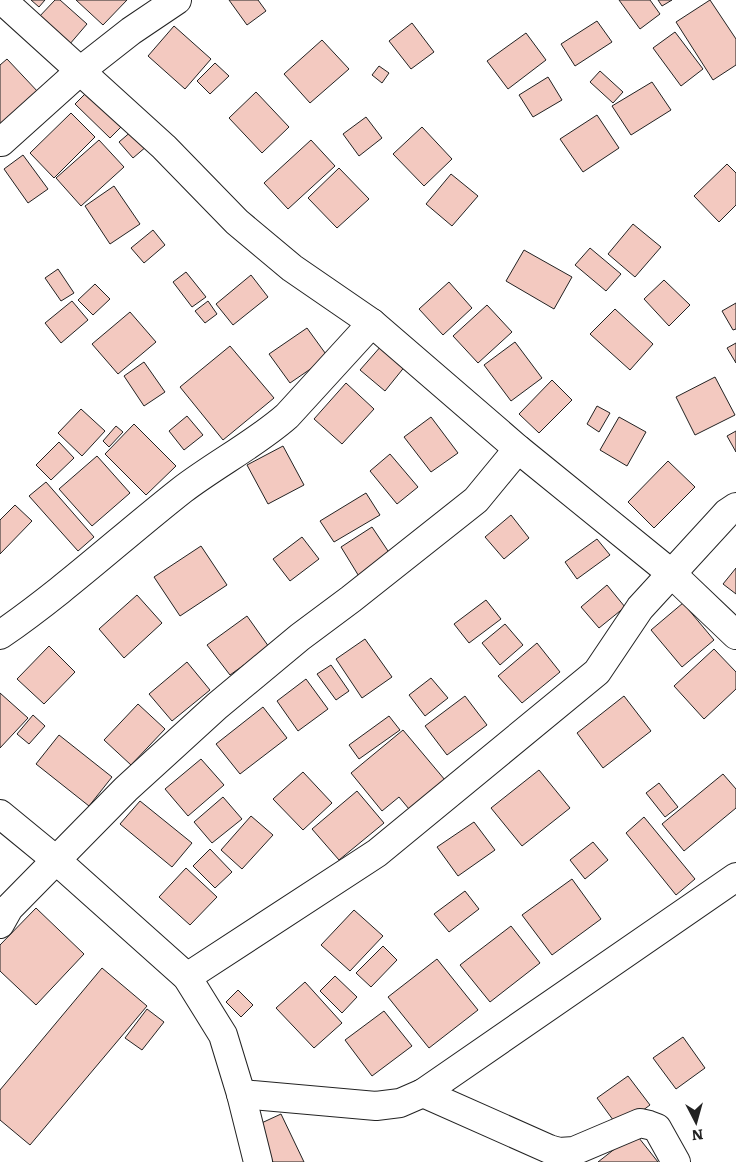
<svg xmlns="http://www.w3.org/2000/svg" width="736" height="1162" font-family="Literata,serif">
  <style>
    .building { fill: #f3c9c0; stroke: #222 }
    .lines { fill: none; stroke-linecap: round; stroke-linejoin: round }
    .street-casing { stroke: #222; stroke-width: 30 }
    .street { stroke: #fff; stroke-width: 28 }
  </style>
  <rect width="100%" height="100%" fill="#fff"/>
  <g class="building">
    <polygon points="31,0 45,0 39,7"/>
    <polygon points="55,0 60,0 87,24 69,45 38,18"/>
    <polygon points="76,0 127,0 103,25"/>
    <polygon points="229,0 258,0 266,11 247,25"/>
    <polygon points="619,0 650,0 660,14 640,29"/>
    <polygon points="658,0 672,0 662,6"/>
    <polygon points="710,0 736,39 736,65 713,80 676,22"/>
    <polygon points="597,21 612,42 575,66 561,44"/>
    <polygon points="412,23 434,52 411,69 389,41"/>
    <polygon points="174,26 211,59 185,89 148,56"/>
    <polygon points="675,32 703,69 681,86 653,48"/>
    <polygon points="526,33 546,60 508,89 487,61"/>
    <polygon points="322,40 349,69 310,103 284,74"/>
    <polygon points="7,59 39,93 0,130 0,65"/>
    <polygon points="215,63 229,76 210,94 197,81"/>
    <polygon points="379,66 389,73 382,83 372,75"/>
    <polygon points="600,71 623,92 613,103 590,82"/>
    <polygon points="548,77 562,100 533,117 519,95"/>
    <polygon points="652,82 671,110 631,135 612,106"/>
    <polygon points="89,90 124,124 110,138 75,104"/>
    <polygon points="256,92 289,127 262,153 229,118"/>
    <polygon points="71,113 95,137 54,178 30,153"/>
    <polygon points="597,115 619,148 583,172 560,139"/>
    <polygon points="366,117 382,138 359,156 343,134"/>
    <polygon points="422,127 452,159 424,186 393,154"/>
    <polygon points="133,130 147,146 133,158 119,142"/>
    <polygon points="99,140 124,167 81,206 56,178"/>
    <polygon points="311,140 335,166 288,209 264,183"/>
    <polygon points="23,155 48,189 28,203 4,169"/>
    <polygon points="727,164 736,173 736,205 719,222 694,196"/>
    <polygon points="339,168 369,199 337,228 308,198"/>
    <polygon points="451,174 478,196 452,226 426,204"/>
    <polygon points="114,186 140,224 110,244 85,206"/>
    <polygon points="633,224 661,247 635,277 608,254"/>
    <polygon points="153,230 165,245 144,263 131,248"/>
    <polygon points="590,248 621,274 606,291 575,265"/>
    <polygon points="524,250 572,277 554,309 506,281"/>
    <polygon points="58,269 74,293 61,301 45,278"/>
    <polygon points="186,272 206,297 192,307 173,282"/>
    <polygon points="251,275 268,297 233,325 216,304"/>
    <polygon points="664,280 690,305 669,326 644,299"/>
    <polygon points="449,282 472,308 443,335 419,309"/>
    <polygon points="95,284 110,299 93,315 78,300"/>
    <polygon points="72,301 88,320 61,343 45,323"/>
    <polygon points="208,301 217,314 205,323 195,311"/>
    <polygon points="736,303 736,329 733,330 722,311"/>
    <polygon points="487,305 512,332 478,363 453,336"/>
    <polygon points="615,309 653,344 630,370 590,334"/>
    <polygon points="130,312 156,342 118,374 92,344"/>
    <polygon points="307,328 328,357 290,383 269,354"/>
    <polygon points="515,342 542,378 511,401 484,365"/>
    <polygon points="736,343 736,363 727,348"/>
    <polygon points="382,345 406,365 385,391 360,370"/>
    <polygon points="230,346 274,398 223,440 180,387"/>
    <polygon points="144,362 165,392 144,406 124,376"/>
    <polygon points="715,377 735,415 695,435 676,397"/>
    <polygon points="552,380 572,400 539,433 519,414"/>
    <polygon points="346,383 374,409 342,444 314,419"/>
    <polygon points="597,406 610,413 599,432 587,424"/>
    <polygon points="81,409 105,431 82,456 58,433"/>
    <polygon points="187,416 203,435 184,450 169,431"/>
    <polygon points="431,417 458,453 431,472 404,437"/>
    <polygon points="619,417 646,432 627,466 600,450"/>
    <polygon points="134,424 176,466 146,495 105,454"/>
    <polygon points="116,426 123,432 109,447 103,441"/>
    <polygon points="736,431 736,452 727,436"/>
    <polygon points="59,442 74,458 51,480 36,465"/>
    <polygon points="283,446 304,485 268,504 247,465"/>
    <polygon points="390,454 418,487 397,504 370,471"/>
    <polygon points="97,456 130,493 92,526 59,489"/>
    <polygon points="668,461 695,487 654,528 628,502"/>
    <polygon points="46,482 94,537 78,551 29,496"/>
    <polygon points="366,493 380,515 334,542 320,521"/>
    <polygon points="15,505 32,521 0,554 0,520"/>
    <polygon points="511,515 529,538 504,559 485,537"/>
    <polygon points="372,527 392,557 360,578 341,547"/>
    <polygon points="302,537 319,559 290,581 273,559"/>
    <polygon points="597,539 610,555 577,579 565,562"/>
    <polygon points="201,546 227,585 180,616 154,577"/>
    <polygon points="736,568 736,594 723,584"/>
    <polygon points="607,585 625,607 599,628 581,607"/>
    <polygon points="137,595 162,623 124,658 99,629"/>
    <polygon points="486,600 501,619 469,643 454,624"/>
    <polygon points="683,603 714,640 682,667 651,630"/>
    <polygon points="247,616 269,647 230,675 207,645"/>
    <polygon points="505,624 523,645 500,665 482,643"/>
    <polygon points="365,639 392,677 362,698 336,659"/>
    <polygon points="537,643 560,672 522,703 498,676"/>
    <polygon points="49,646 75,672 44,704 17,679"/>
    <polygon points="714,649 736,672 736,689 704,719 674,686"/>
    <polygon points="187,662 210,690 172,721 149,694"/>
    <polygon points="331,665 349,691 336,700 317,674"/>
    <polygon points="431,678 448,698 425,716 409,695"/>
    <polygon points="306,679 328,709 298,731 277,701"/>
    <polygon points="0,693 28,718 0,748"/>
    <polygon points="465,696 487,725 447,755 425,726"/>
    <polygon points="624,696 651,731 603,768 577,733"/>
    <polygon points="138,704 165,729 131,765 104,740"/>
    <polygon points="263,707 287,738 240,774 216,744"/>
    <polygon points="33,715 45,726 29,744 17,734"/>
    <polygon points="389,716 400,730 359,759 349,745"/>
    <polygon points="403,730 445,780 409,809 399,797 382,811 351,773"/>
    <polygon points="59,735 112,777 89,806 36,764"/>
    <polygon points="201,759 224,785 188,816 165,789"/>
    <polygon points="539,770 570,808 522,846 491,808"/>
    <polygon points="303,772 332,803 303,830 273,799"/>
    <polygon points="723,774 736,789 736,808 684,851 662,824"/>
    <polygon points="659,783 678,807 665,817 646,793"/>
    <polygon points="357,791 384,823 339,860 312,829"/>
    <polygon points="223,797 242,819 212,843 194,822"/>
    <polygon points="140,801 192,843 172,867 120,824"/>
    <polygon points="251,816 273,835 242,869 221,850"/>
    <polygon points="644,817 695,879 676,895 626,833"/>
    <polygon points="474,822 495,850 458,876 437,847"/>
    <polygon points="593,842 608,860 585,879 570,860"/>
    <polygon points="210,849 232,872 215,888 193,866"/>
    <polygon points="186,868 217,897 190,925 159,897"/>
    <polygon points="572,879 601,919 552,955 522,915"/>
    <polygon points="465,891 479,909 449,932 434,914"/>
    <polygon points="36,908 84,954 36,1005 0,971 0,945"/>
    <polygon points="354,910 383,936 350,971 321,945"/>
    <polygon points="511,926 540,963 490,1002 460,965"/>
    <polygon points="383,946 397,960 371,987 356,973"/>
    <polygon points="437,959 478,1010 429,1048 388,997"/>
    <polygon points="102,968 147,1006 30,1145 0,1120 0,1090"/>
    <polygon points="335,976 357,997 342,1013 320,991"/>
    <polygon points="305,982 342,1023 314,1048 276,1008"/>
    <polygon points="238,990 253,1005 241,1017 226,1002"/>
    <polygon points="147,1009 164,1022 142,1050 125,1038"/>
    <polygon points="384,1011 412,1046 372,1076 345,1040"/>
    <polygon points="683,1037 705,1068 676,1089 653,1058"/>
    <polygon points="628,1076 650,1105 619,1128 597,1098"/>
    <polygon points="281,1114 304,1162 273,1162 255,1126"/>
    <polygon points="635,1133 658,1162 598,1162"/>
  </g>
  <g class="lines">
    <defs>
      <g id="street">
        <polyline points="2,0 164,147 237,222 292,268 372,323 518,449 672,574 736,635"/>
        <polyline points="1,142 80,71 131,31 177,0"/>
        <path d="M 0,635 C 64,591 121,538 182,490 C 216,464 255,444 287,416 L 372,323"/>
        <polyline points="0,814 56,860 187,977 223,1035 241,1094 258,1162"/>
        <polyline points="0,924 9,908 126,789 217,706 300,637 351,599 476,500 518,449"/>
        <polyline points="187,977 377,853 597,672 640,608 727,513 736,507"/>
        <polyline points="423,1093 549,1149 559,1152 574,1151 640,1123 649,1125 657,1128 676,1162"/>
        <polyline points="241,1094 376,1106 400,1103 423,1093 736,877"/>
      </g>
    </defs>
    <use href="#street" class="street-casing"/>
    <use href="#street" class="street"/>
  </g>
  <g transform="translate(696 1122) rotate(174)" stroke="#ffffff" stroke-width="4" paint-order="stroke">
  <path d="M0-4L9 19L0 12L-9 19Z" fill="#222222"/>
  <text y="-8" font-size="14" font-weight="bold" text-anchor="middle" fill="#222222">N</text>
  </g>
</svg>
